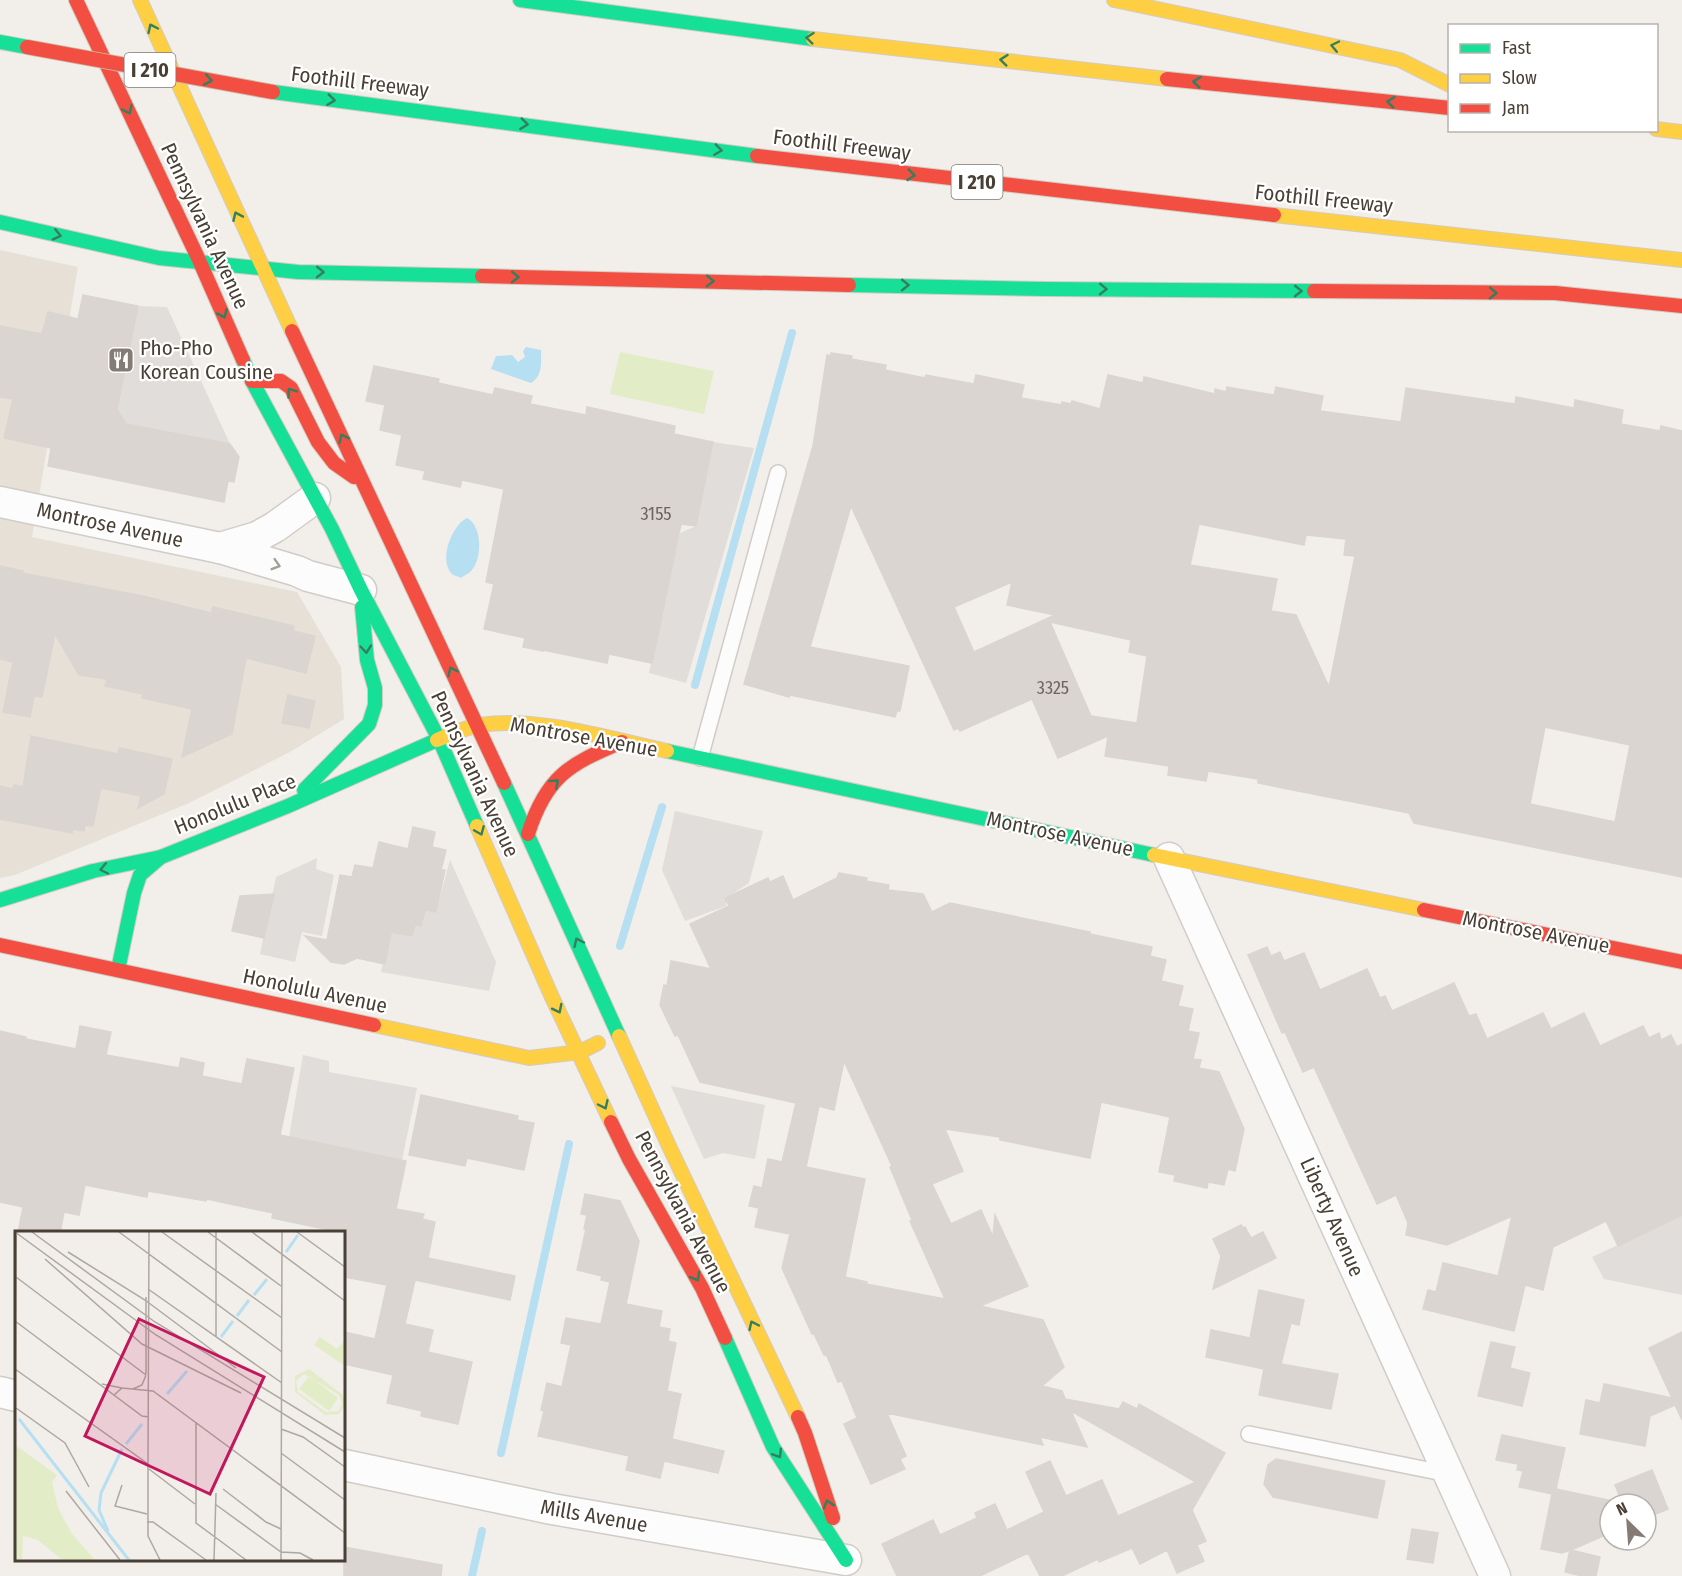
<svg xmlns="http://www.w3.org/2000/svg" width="1682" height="1576" font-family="'Fira Sans Condensed',sans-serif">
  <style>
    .residential { fill: #e6e0d7 }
    .green { fill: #e2edc8 }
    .parking { fill: #e1ddda }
    .water { fill: #b7dff2 }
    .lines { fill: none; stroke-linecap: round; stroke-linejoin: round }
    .stream { stroke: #b7dff2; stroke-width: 8 }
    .building { fill: #dad5d1; stroke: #dad5d0; stroke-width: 1.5; fill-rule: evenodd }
    .lane-casing { stroke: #d0ccc7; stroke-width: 18 }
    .street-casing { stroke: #d0ccc7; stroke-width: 33 }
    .fast-casing { stroke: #d3ccc2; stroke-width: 16 }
    .slow-casing { stroke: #d3ccc2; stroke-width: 16 }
    .jam-casing { stroke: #d3ccc2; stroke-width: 16 }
    .lane { stroke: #fdfcfc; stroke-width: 15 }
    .street { stroke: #fdfcfc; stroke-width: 30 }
    .fast { stroke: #16e098; stroke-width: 14 }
    .slow { stroke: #ffcf43; stroke-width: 14 }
    .jam { stroke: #f24e42; stroke-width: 14 }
    .jam-bridge-casing { stroke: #ccb9a3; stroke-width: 16; stroke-linecap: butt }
    .jam-bridge { stroke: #f24e42; stroke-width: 14 }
    .oneway { stroke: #347f5d }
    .oneway2 { stroke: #a29e98 }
    .labels { text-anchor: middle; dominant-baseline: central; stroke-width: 4.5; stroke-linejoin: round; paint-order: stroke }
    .number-label { font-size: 18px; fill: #6e665e }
    .shield { fill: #fff; stroke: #7f7972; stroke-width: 1.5 }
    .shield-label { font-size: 20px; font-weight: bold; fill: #483f35 }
    .street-label { font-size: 21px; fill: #483f35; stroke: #fff }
    .poi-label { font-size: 21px; fill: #483f35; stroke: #fff; text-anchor: start }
    .inset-river { fill: none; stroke: #b7dff2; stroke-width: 3 }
    .inset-road { fill: none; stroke: #aea8a2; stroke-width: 1.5 }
    .view { fill: #c2185b; fill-opacity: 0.15; stroke: #c2185b; stroke-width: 3 }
    .inset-edge { fill: none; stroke: #483f35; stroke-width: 3 }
  </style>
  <rect width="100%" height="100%" fill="#f2eeea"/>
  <polygon class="residential" points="0,250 78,267 32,537 297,592 341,667 344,719 290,752 189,803 15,875 0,878"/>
  <polygon class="green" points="620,352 714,371 704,414 610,394"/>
  <g class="parking">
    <polygon points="138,306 167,307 230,444 126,424 117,409"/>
    <polygon points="713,442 754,448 686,683 649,673 680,533 696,526"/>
    <polygon points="675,811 763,831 749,883 726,898 726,906 685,921 662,870"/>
    <polygon points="317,858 316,869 334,875 322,936 302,932 295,962 260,954 276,877"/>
    <polygon points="450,860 496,962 489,991 381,972 391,932 412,936 415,925 421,926 425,910 436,912"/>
    <polygon points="303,1055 329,1061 329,1072 417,1088 402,1160 289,1137"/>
    <polygon points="671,1086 765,1105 755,1159 723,1153 704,1159"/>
    <polygon points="1682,1215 1682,1295 1604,1279 1592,1257"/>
  </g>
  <g class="water">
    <path d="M 526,347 L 541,350 C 541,364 543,375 531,383 L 491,369 L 496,356 L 512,355 L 518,362 L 525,357 L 523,351 Z"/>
    <path d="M 467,518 C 483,526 483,562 469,573 C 466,575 463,576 461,578 C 459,577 453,575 452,574 C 438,560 452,525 467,518 Z"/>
  </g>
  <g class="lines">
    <g class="stream">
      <polyline points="695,685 792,333"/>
      <polyline points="620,946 662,807"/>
      <polyline points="501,1453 569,1144"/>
      <polyline points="472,1576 482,1531"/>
    </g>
  </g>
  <g class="building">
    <polygon points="83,295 138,306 117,409 126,424 230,444 239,457 234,482 228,481 224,502 48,466 51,448 4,438 13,399 0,397 0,326 42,334 48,312 78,319"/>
    <path d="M 831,353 L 852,356 L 851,359 L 886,365 L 885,370 L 925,378 L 926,375 L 974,384 L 976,375 L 1024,385 L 1021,398 L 1062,405 L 1062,402 L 1071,404 L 1072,401 L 1100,409 L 1108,375 L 1143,383 L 1144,377 L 1215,394 L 1215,389 L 1226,392 L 1227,387 L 1274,395 L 1276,387 L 1323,396 L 1320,411 L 1401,422 L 1406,388 L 1515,404 L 1516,397 L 1574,408 L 1575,400 L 1623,410 L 1621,424 L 1660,431 L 1661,426 L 1682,431 L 1682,877 L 1414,823 L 1409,813 L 1258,783 L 1258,779 L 1208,771 L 1206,781 L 1168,775 L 1169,766 L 1105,756 L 1108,736 L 1058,758 L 1032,699 L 960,731 L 958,728 L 954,730 L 851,506 L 810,647 L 909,666 L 900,711 L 897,711 L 895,717 L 790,695 L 789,697 L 744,684 L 813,446 L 827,355 L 831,356 ZM 1199,524 L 1304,545 L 1306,535 L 1346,539 L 1344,555 L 1355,556 L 1329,687 L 1296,615 L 1271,611 L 1277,579 L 1190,565 ZM 1012,582 L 1007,605 L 1055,615 L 974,652 L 954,607 ZM 1050,622 L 1131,640 L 1129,652 L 1147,656 L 1137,723 L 1091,716 ZM 1545,727 L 1630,745 L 1615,822 L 1530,804 Z"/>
    <polygon points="374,366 439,379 438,383 493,395 495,388 532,396 530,404 586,415 587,407 675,426 674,434 713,442 696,526 681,524 652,663 609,654 607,663 543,650 543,651 523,647 525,638 484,629 494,584 486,582 504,489 462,480 460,487 423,479 425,471 396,465 402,435 380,430 385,405 366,401"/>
    <polygon points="0,566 23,571 22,573 143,596 211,613 213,607 294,626 293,631 315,636 306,673 246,658 232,734 182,757 192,709 142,698 143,694 105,686 107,679 79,675 55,634 42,697 34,696 30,717 3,712 13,662 0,659"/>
    <polygon points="288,695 315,701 309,728 282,723"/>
    <polygon points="31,736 118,754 119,748 172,759 164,794 138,808 141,796 101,788 93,826 85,825 84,831 73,829 72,833 0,819 0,786 13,789 14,785 23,787"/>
    <polygon points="413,827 435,832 432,847 446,850 441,870 445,870 436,912 425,910 421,926 415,925 412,936 391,932 385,964 357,958 344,964 331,962 305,936 327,940 340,875 352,877 355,865 373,868 379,842 408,849"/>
    <path d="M 839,873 L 867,878 L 866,881 L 889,885 L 888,890 L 923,894 L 932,912 L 950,903 L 1090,932 L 1090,934 L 1152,947 L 1150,956 L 1166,960 L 1161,981 L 1183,986 L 1178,1006 L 1193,1009 L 1188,1031 L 1199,1033 L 1193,1059 L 1201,1060 L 1199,1068 L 1219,1072 L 1244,1129 L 1235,1171 L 1228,1169 L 1224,1185 L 1208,1182 L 1207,1188 L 1174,1181 L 1175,1175 L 1159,1172 L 1170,1117 L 1101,1102 L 1090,1158 L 1000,1140 L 1000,1137 L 945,1129 L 963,1171 L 932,1184 L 951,1224 L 981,1210 L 993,1237 L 995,1215 L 1028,1286 L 980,1306 L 1043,1320 L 1064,1367 L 1042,1386 L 1062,1391 L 1065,1399 L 1119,1409 L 1123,1402 L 1137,1409 L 1139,1404 L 1225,1453 L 1192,1510 L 1206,1541 L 1197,1545 L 1204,1561 L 1177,1573 L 1167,1550 L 1140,1564 L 1132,1548 L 1099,1562 L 1098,1559 L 1062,1576 L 1040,1576 L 1028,1553 L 980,1576 L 897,1576 L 882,1544 L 933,1520 L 940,1535 L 977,1518 L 975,1513 L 995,1504 L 1007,1530 L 1044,1512 L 1026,1472 L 1050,1461 L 1066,1496 L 1102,1480 L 1118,1516 L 1196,1482 L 1071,1411 L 1087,1447 L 1040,1437 L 1043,1445 L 887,1413 L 906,1456 L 900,1459 L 905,1469 L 871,1484 L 844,1424 L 857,1418 L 842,1381 L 838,1382 L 827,1356 L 824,1355 L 814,1334 L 812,1334 L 782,1268 L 790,1234 L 755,1227 L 759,1208 L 749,1206 L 754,1186 L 762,1188 L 768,1159 L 782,1162 L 796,1103 L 700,1082 L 678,1035 L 675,1036 L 660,1005 L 664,985 L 667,986 L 671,961 L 711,969 L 690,924 L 729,906 L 725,898 L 768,878 L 770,882 L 783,876 L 793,900 L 837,878 ZM 844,1061 L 892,1166 L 890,1167 L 912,1220 L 910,1221 L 945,1299 L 866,1284 L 867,1282 L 845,1277 L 865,1179 L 806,1167 L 819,1106 L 834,1110 Z"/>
    <polygon points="274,894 264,938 232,931 240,896"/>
    <polygon points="1267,947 1271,956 1280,952 1284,961 1304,953 1320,990 1367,969 1380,998 1385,996 1392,1011 1454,983 1469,1016 1476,1014 1487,1039 1543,1013 1551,1029 1584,1013 1600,1046 1643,1026 1649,1038 1659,1033 1661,1040 1671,1035 1677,1047 1682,1044 1682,1215 1618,1246 1606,1221 1553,1247 1543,1290 1525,1285 1514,1331 1423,1309 1428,1290 1436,1292 1443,1263 1498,1276 1512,1216 1447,1245 1406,1235 1408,1223 1396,1195 1377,1204 1314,1067 1303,1072 1285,1032 1282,1033 1248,955"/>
    <polygon points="80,1026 111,1032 106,1055 179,1068 181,1058 204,1063 202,1076 242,1084 247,1059 294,1068 280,1135 406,1161 396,1209 424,1214 422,1219 435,1222 428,1258 515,1276 510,1300 415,1280 405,1324 433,1330 428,1352 472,1362 458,1424 421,1416 422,1411 387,1403 393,1375 344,1364 344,1332 375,1339 387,1285 344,1277 344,1233 272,1218 273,1213 207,1199 206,1201 148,1191 147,1197 85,1185 79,1215 64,1212 60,1233 18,1233 23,1207 0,1202 0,1031 26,1037 26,1039 76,1049"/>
    <polygon points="421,1095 518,1116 517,1120 534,1123 524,1170 467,1158 465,1166 409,1155"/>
    <polygon points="585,1194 620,1201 639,1241 626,1304 662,1311 659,1327 670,1329 668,1341 676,1343 667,1391 681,1394 672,1439 724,1451 718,1473 664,1461 660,1478 626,1470 629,1456 538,1436 544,1411 541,1410 547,1383 562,1387 571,1345 561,1343 566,1318 601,1324 610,1282 601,1280 602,1276 577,1270 586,1229 584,1229 587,1215 581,1214"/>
    <polygon points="1241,1225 1243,1228 1245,1227 1251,1238 1263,1232 1276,1258 1213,1289 1221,1256 1213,1239"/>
    <polygon points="1259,1290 1304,1300 1299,1325 1291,1323 1281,1364 1338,1374 1331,1409 1259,1395 1264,1369 1206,1357 1211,1330 1250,1338"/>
    <polygon points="1682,1332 1682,1420 1675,1405 1650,1416 1645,1446 1580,1434 1586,1400 1600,1403 1604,1384 1672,1398 1649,1348"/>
    <polygon points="1491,1342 1515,1347 1510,1368 1530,1373 1522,1406 1478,1396"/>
    <polygon points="1502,1435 1565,1448 1556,1489 1622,1503 1615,1485 1652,1470 1668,1509 1646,1518 1646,1504 1610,1504 1610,1533 1571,1550 1600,1557 1596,1576 1582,1576 1565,1572 1570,1550 1562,1553 1541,1549 1552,1494 1519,1487 1523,1471 1517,1470 1518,1464 1496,1460"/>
    <polygon points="1276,1459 1385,1481 1377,1518 1273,1497 1264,1484 1268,1465"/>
    <polygon points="1412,1529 1438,1533 1433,1563 1407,1559"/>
    <polygon points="344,1547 442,1565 441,1576 344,1576"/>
  </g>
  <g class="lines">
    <defs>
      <g id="lane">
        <polyline points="700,758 778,473"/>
        <polyline points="1249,1434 1448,1474"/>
      </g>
      <g id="street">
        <polyline points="0,502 220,548 297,571 308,576 361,590"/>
        <polyline points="220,548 257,537 275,527 315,498"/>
        <polyline points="1169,858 1495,1576"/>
        <polyline points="0,1392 16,1396"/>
        <polyline points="344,1465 552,1509 846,1560"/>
      </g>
      <g id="fast">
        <polyline points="520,0 813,39"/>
        <polyline points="0,42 27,47"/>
        <polyline points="273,92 757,156"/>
        <polyline points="0,222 159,258 298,272 482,276"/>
        <polyline points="849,285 1045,289 1314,291"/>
        <polyline points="243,360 252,381 332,529 361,590 439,739 477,826"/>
        <polyline points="667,751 1154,855"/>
        <polyline points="504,783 619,1036"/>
        <polyline points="304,790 369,724 375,705 375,688 367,660 362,607"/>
        <polyline points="0,900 93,871 161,857"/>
        <polyline points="118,970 134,893 140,875 161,857 288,806 437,740"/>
        <polyline points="725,1338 773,1447 846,1560"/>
      </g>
      <g id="slow">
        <polyline points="140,0 292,331"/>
        <polyline points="1114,0 1400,60 1450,85"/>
        <polyline points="813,39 1167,79"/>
        <polyline points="1656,129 1682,132"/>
        <polyline points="1274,215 1682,260"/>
        <path d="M 437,740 C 450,735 466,727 480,725 C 538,716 610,739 667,751"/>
        <polyline points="477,826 551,995 611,1122"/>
        <polyline points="1154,855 1424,910"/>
        <polyline points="374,1025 529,1058 580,1052 598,1043"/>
        <polyline points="619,1036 668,1144 798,1417"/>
      </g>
      <g id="jam">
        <polyline points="76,0 199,260 243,360"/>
        <polyline points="1167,79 1450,108"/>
        <polyline points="757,156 1274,215"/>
        <polyline points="482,276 849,285"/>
        <polyline points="1314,291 1555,293 1682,306"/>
        <polyline points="292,331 504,783"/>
        <polyline points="252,381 281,381 291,388 318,442 334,463 354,477"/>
        <path d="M 528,834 C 546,777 569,764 622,742"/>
        <polyline points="1424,910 1682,962"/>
        <polyline points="0,945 374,1025"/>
        <polyline points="611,1122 629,1159 702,1288 725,1338"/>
        <polyline points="798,1417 805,1433 833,1518"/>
      </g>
    </defs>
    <use href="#lane" class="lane-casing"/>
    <use href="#street" class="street-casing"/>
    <use href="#fast" class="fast-casing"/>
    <use href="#slow" class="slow-casing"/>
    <use href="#jam" class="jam-casing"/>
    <use href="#lane" class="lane"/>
    <use href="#street" class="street"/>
    <use href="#fast" class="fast"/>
    <use href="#slow" class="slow"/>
    <use href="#jam" class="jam"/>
    <defs>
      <polyline id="jam-bridge" points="27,47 273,92"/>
    </defs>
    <use href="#jam-bridge" class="jam-bridge-casing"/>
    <use href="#jam-bridge" class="jam-bridge"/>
  </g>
  <defs><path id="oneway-chevron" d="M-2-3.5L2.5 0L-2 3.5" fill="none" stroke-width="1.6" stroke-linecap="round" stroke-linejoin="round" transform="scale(1.5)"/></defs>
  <g class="oneway">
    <use href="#oneway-chevron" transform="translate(152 28) rotate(-115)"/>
    <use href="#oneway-chevron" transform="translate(810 38) rotate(-174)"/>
    <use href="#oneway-chevron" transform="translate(1335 46) rotate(-168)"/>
    <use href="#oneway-chevron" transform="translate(1004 60) rotate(-174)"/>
    <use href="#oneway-chevron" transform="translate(208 80) rotate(10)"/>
    <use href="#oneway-chevron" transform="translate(1197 82) rotate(-174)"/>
    <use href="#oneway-chevron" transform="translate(331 100) rotate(7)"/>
    <use href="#oneway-chevron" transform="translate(1391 102) rotate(-174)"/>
    <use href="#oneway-chevron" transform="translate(128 110) rotate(65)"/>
    <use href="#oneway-chevron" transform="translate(524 124) rotate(7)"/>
    <use href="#oneway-chevron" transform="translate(718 150) rotate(8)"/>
    <use href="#oneway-chevron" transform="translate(911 175) rotate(6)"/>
    <use href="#oneway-chevron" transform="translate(237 216) rotate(-114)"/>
    <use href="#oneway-chevron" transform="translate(57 235) rotate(13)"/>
    <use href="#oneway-chevron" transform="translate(320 272) rotate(1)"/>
    <use href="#oneway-chevron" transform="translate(515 277) rotate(1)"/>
    <use href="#oneway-chevron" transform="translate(710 281) rotate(1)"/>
    <use href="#oneway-chevron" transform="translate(905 285) rotate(1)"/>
    <use href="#oneway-chevron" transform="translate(1103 289) rotate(1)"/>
    <use href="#oneway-chevron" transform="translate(1298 291) rotate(1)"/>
    <use href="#oneway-chevron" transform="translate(1493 293) rotate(1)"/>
    <use href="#oneway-chevron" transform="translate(223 314) rotate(66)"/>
    <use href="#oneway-chevron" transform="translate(291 392) rotate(-126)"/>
    <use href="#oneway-chevron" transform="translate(343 438) rotate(-116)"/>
    <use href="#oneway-chevron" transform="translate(366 649) rotate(85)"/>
    <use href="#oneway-chevron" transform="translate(452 671) rotate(-115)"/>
    <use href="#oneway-chevron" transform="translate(555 783) rotate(-42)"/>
    <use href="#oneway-chevron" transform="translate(480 831) rotate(67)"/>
    <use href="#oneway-chevron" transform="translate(104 869) rotate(168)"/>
    <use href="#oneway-chevron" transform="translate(578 942) rotate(-115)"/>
    <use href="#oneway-chevron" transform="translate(558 1009) rotate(63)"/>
    <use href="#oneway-chevron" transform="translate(604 1105) rotate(65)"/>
    <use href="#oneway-chevron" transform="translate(696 1277) rotate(61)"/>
    <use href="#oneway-chevron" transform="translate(753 1325) rotate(-115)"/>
    <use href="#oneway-chevron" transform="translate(778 1454) rotate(58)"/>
    <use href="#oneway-chevron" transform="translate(828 1504) rotate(-108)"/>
  </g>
  <use class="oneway2" href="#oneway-chevron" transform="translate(276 565) rotate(17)"/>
  <defs>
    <symbol id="restaurant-square" viewBox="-11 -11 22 22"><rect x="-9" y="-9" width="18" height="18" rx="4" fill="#847c74" stroke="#fff"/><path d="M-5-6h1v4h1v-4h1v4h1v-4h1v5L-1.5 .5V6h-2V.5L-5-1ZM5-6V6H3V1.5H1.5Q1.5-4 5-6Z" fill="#fff"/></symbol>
  </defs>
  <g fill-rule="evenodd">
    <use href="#restaurant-square" x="106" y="345" width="30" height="30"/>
  </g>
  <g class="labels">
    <g class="number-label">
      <text x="656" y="514">3155</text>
      <text x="1053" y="688">3325</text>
    </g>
    <g class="shield">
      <rect x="124.5" y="53" width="51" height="34" rx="4.5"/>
      <rect x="951.5" y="165" width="51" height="34" rx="4.5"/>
    </g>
    <g class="shield-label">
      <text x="150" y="70">I 210</text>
      <text x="977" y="182">I 210</text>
    </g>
    <g class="street-label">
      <text transform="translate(360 82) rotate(7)">Foothill Freeway</text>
      <text transform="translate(842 145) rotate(7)">Foothill Freeway</text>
      <text transform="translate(1324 199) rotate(6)">Foothill Freeway</text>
      <text transform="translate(205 226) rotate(65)">Pennsylvania Avenue</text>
      <text transform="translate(110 525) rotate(12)">Montrose Avenue</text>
      <text transform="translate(584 737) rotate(10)">Montrose Avenue</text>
      <text transform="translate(475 774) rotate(65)">Pennsylvania Avenue</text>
      <text transform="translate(235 804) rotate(-22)">Honolulu Place</text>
      <text transform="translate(1060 834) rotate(12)">Montrose Avenue</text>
      <text transform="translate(1536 932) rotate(11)">Montrose Avenue</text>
      <text transform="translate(315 991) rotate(12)">Honolulu Avenue</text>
      <text transform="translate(683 1212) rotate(62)">Pennsylvania Avenue</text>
      <text transform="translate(1332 1217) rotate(66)">Liberty Avenue</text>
      <text transform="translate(594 1516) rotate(10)">Mills Avenue</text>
    </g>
    <g class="poi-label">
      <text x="140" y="348">Pho-Pho<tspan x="140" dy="24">Korean Cousine</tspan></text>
    </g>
  </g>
  <g transform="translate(15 1231)">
    <rect width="330" height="330" fill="#f2eeea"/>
    <path d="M 305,106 L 322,118 L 330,109 L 330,135 L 299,114 ZM 294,138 L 328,164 L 330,174 L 324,183 L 310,184 L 280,161 L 280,145 ZM 289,143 L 324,164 L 327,172 L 324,180 L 311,181 L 283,161 L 281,150 ZM 294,145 L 323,167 L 314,180 L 284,158 ZM 0,214 L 42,244 L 37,251 L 43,277 L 57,303 L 80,329 L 47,329 L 23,309 L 8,305 L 7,329 L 0,329 Z" fill="#e2edc8" fill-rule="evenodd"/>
    <path class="inset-river" d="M 271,21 L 283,4M 239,64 L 252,48M 222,85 L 234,69M 206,106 L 218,90M 152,163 L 172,140M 4,188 L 114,329M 111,213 L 127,193M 93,300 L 84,279 L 86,262 L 107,218"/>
    <path class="inset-road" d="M 0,1 L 141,104 L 330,221M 17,1 L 140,91 L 330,207M 104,1 L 267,121M 147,1 L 267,87M 193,1 L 266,55M 237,1 L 330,70M 282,1 L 330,36M 53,21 L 130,69 L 221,137M 30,28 L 127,113 L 226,162M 1,46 L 131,144M 133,58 L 267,152M 0,90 L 127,185 L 134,186M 201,106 L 201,1M 0,138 L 133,233 L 133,305 L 145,329M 131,143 L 131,66M 87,153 L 107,157M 118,158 L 127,154 L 131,144M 99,164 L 107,157 L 138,160 L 330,302M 1,177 L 50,212 L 74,256M 181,192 L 181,292 L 231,329M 0,194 L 1,4M 266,198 L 288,206 L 330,236M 266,222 L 330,269M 133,233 L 134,1M 134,238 L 180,273M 107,254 L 100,275 L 132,283M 208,258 L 251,291 L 266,298M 51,260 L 105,329M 200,273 L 266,321 L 285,322 L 298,329M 132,291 L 138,291 L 191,329M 199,329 L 201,262M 266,329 L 267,1"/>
    <path class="view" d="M 124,88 L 249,146 L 195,263 L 70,205 Z"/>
    <rect width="330" height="330" class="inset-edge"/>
  </g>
  <rect x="1448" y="24" width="210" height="108" fill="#ffffff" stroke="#b6b2ae" stroke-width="1.5"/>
  <rect x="1460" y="44" width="30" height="9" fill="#16e098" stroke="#b6b2ae" stroke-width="1.5"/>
  <text x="1502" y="54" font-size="18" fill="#483f35">Fast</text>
  <rect x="1460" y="74" width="30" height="9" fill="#ffcf43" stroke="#b6b2ae" stroke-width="1.5"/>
  <text x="1502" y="84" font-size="18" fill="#483f35">Slow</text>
  <rect x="1460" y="104" width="30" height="9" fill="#f24e42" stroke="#b6b2ae" stroke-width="1.5"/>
  <text x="1502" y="114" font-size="18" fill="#483f35">Jam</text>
  <g transform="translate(1628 1522) rotate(335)"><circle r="28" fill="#ffffff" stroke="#b6b2ae" stroke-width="1.5"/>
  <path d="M0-4.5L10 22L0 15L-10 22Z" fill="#847c74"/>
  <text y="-9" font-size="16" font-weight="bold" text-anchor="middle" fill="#483f35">N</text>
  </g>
</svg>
